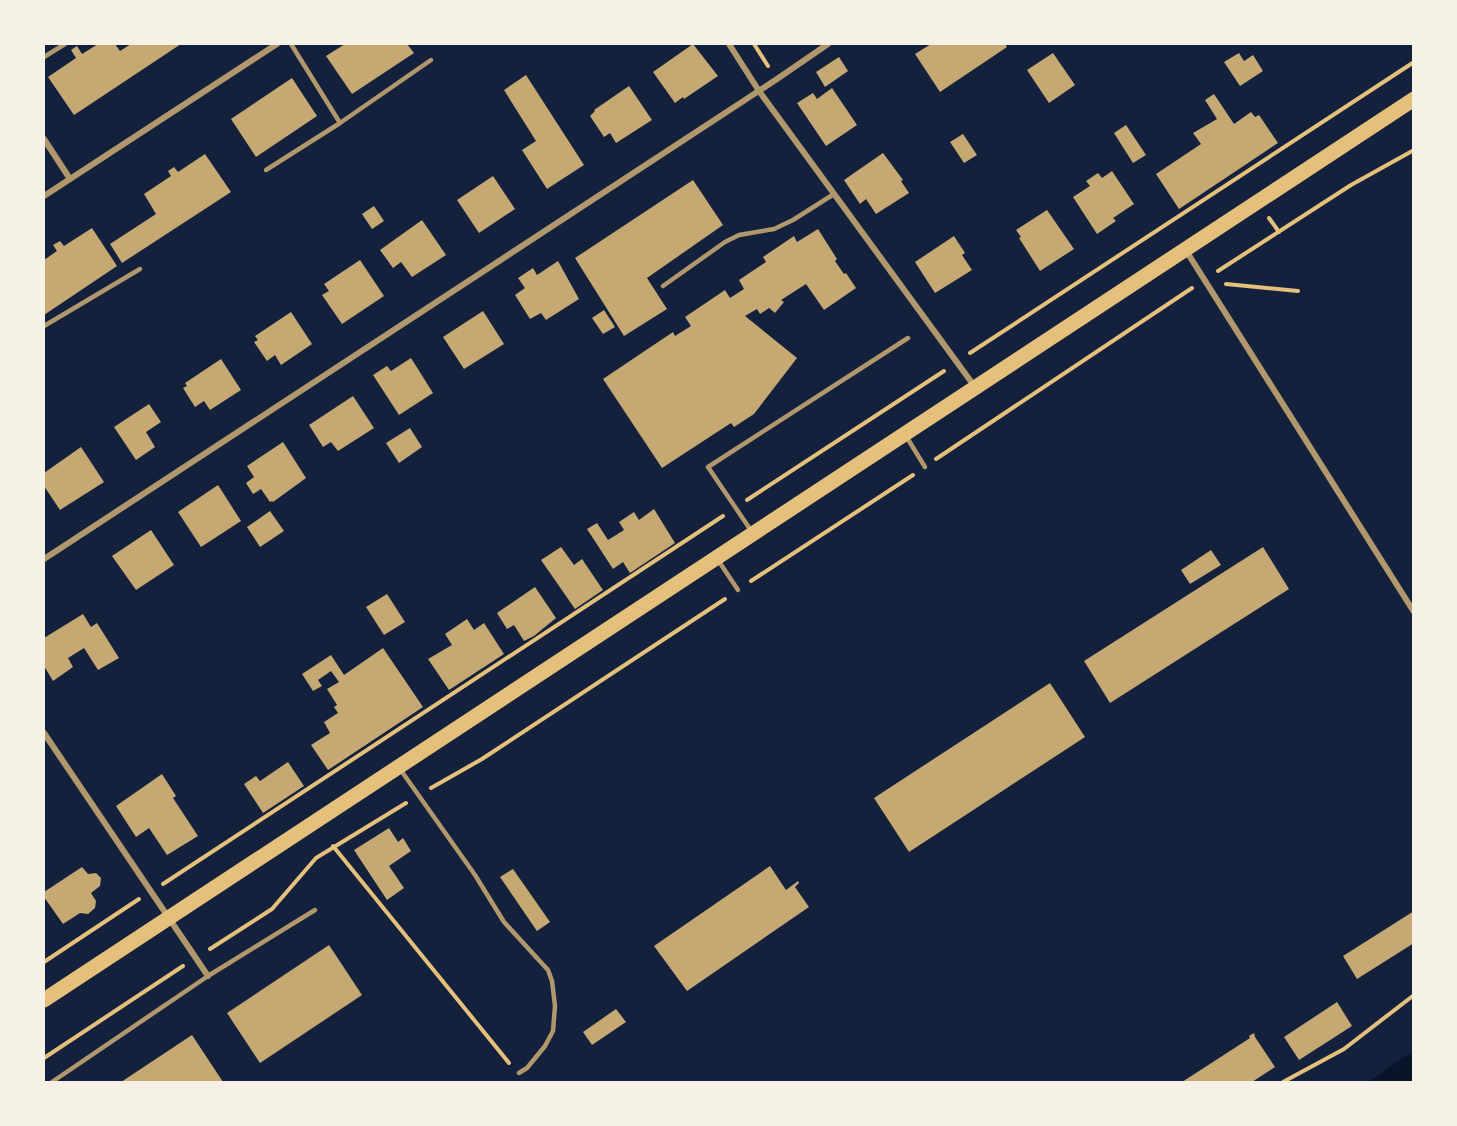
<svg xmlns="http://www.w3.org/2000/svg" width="1457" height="1126" font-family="'Golos Text',sans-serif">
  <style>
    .water { fill: #0b132b }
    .building { fill: #c6a872 }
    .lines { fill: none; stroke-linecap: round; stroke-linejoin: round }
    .path { stroke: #e5c07b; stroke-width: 4 }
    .service { stroke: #b1986c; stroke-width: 4.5 }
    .minor { stroke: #b1986c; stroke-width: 6 }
    .primary { stroke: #e5c07b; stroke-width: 15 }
  </style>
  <rect width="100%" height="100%" fill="#14213d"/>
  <polygon class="water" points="1413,1051 1413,1082 1368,1082"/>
  <g class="building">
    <polygon points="98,44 115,44 120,51 131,44 181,44 74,115 48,77 76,58 71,50 77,46 82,54"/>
    <polygon points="345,44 407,44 414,53 352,94 326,56"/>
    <polygon points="693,44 718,76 684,99 683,97 675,103 653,72"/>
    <polygon points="931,44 1005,44 1007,47 940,92 915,54"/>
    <polygon points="1053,53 1075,85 1049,103 1027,70"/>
    <polygon points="1239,53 1244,61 1253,55 1263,71 1240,86 1224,62"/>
    <polygon points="839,57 848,71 825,87 816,72"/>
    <polygon points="526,75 584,165 547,189 522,150 536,141 504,90"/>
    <polygon points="292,78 317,116 256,157 231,119"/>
    <polygon points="629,86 652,120 616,143 610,133 604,137 590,116 595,111 594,110"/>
    <polygon points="832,88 857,125 826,146 797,103 813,93 817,99"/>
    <polygon points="1214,94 1234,124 1251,112 1255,117 1259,115 1278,143 1179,209 1156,174 1201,144 1193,133 1217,119 1205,100"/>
    <polygon points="1126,125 1146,155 1133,163 1114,133"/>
    <polygon points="963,134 977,155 964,163 950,142"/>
    <polygon points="883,153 903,180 901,181 909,193 876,214 866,199 860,204 844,180"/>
    <polygon points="205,154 231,192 122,263 110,244 156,214 144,194 171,176 168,171 174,167 178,172"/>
    <polygon points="1112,171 1134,204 1113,218 1116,221 1097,234 1073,197 1090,186 1086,181 1098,173 1102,178"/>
    <polygon points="493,176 515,209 479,233 457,200"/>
    <polygon points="693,180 723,225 647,278 667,309 624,336 575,258"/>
    <polygon points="374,206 384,221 372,229 362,214"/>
    <polygon points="1047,210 1074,249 1040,271 1019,238 1021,237 1016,230"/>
    <polygon points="422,220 446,255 412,277 401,262 393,268 380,250"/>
    <polygon points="92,228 117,266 44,315 44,260 57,251 53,245 60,241 64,246"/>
    <polygon points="818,229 837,259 835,261 844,274 846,273 856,288 824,310 806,284 781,300 784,302 775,313 769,308 760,314 757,309 745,316 797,358 754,414 734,427 731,423 662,468 603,379 673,332 675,336 691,326 685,317 725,290 730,298 744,289 739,280 766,262 763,257 794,236 797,242"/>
    <polygon points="954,236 965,253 962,255 972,270 935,293 915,262"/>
    <polygon points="360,260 384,296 342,324 322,295 329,291 324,284"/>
    <polygon points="558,261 579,299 546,320 541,313 530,319 515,295 525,288 518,278 533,268 537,275"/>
    <polygon points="604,310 615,327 603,334 592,318"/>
    <polygon points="483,311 504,344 464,369 443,337"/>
    <polygon points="291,312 312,344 281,365 275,355 267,361 254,342 258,340 255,336"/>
    <polygon points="411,358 433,393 399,415 373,375 387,366 391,371"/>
    <polygon points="221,359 241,390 210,410 204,401 195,407 183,388 187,386 185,383"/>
    <polygon points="353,396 374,428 338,451 331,442 323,447 309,425"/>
    <polygon points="149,404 161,422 146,432 155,447 136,460 114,427"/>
    <polygon points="410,428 422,447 399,463 386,443"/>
    <polygon points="283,442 306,478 273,502 272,501 270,502 261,489 253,494 246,483 254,477 247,466"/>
    <polygon points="81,447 104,482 60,510 44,486 44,473"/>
    <polygon points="218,485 241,521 201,547 178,512"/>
    <polygon points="654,509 675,543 630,573 623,562 613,569 587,529 597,523 608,540 624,530 619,522 634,512 639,520"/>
    <polygon points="270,511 284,531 260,547 247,527"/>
    <polygon points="151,530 174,565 136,590 112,556"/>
    <polygon points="561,547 574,565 582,559 603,590 575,609 541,560"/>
    <polygon points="1263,547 1289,589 1110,703 1084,661"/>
    <polygon points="1211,550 1221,565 1190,584 1181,570"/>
    <polygon points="535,587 556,618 534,636 524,641 514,625 507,629 497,613"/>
    <polygon points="387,594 405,622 384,635 366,607"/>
    <polygon points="83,614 91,627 97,623 119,658 98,670 84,648 68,658 73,667 53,681 44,666 44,638"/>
    <polygon points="467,619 474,630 484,623 504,654 449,690 428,659 452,645 445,634"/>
    <polygon points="383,648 423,707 328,770 311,745 330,733 324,722 338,713 334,707 337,705 327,689 339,682 331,671 318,680 322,686 313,691 302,674 331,655 344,675"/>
    <polygon points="1050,683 1085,737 909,852 874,798"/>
    <polygon points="288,762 304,786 263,813 244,784 256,776 260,781"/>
    <polygon points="162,774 176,796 173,798 198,836 167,855 149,828 136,837 116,806"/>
    <polygon points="389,828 398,842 403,838 411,851 389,866 404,888 387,900 354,850"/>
    <polygon points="770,866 786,890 798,881 799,883 795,887 809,907 687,991 654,946"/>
    <polygon points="82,867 88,874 96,873 101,878 100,886 91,893 96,901 95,908 88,914 80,913 63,924 44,897 44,892"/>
    <polygon points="513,869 550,922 537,931 500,877"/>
    <polygon points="1414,911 1414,943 1357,979 1343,956"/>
    <polygon points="329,945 362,995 260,1063 227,1013"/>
    <polygon points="1337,1002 1352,1026 1299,1060 1284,1037"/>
    <polygon points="616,1009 626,1022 592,1045 583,1032"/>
    <polygon points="1254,1033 1255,1037 1275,1067 1252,1082 1182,1082 1250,1038 1249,1036"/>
    <polygon points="192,1035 223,1082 121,1082"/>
  </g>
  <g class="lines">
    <g class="path">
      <polyline points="754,44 768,66"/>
      <polyline points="1269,218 1279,232"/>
      <polyline points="1218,271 1351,185 1414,150"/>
      <polyline points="1226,284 1298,291"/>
      <polyline points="970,353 1414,62"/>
      <polyline points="936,459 1192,288"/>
      <polyline points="747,500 944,371"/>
      <polyline points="751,581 913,475"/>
      <polyline points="431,788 482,759 725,599"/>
      <polyline points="333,846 509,1063"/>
      <polyline points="163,884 723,516"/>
      <polyline points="210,949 272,909 316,858 406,803"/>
      <polyline points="44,962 139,899"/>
      <polyline points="44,1058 183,966"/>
      <polyline points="1283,1082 1344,1049 1414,995"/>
    </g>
    <g class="service">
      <polyline points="291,44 340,123"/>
      <polyline points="44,57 65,44"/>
      <polyline points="266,170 340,123 431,60"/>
      <polyline points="663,286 725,242 739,235 774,229 793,220 834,194"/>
      <polyline points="44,326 140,269"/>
      <polyline points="906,436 925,467"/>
      <polyline points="752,532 708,467 908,338"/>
      <polyline points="718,560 738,590"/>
      <polyline points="400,769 475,875 504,922 548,970 552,981 555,1006 553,1031 545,1046 527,1068 519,1073"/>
      <polyline points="52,1082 208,976 315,910"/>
    </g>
    <g class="minor">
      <polyline points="729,44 759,91 975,387"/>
      <polyline points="44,139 70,179"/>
      <polyline points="44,196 277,44"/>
      <polyline points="1185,249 1414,612"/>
      <polyline points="44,559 777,79 828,44"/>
      <polyline points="44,733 208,976"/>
    </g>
    <polyline class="primary" points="44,1000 1414,99"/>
  </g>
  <rect width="1457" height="1126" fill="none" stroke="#f6f1e7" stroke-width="90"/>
</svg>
